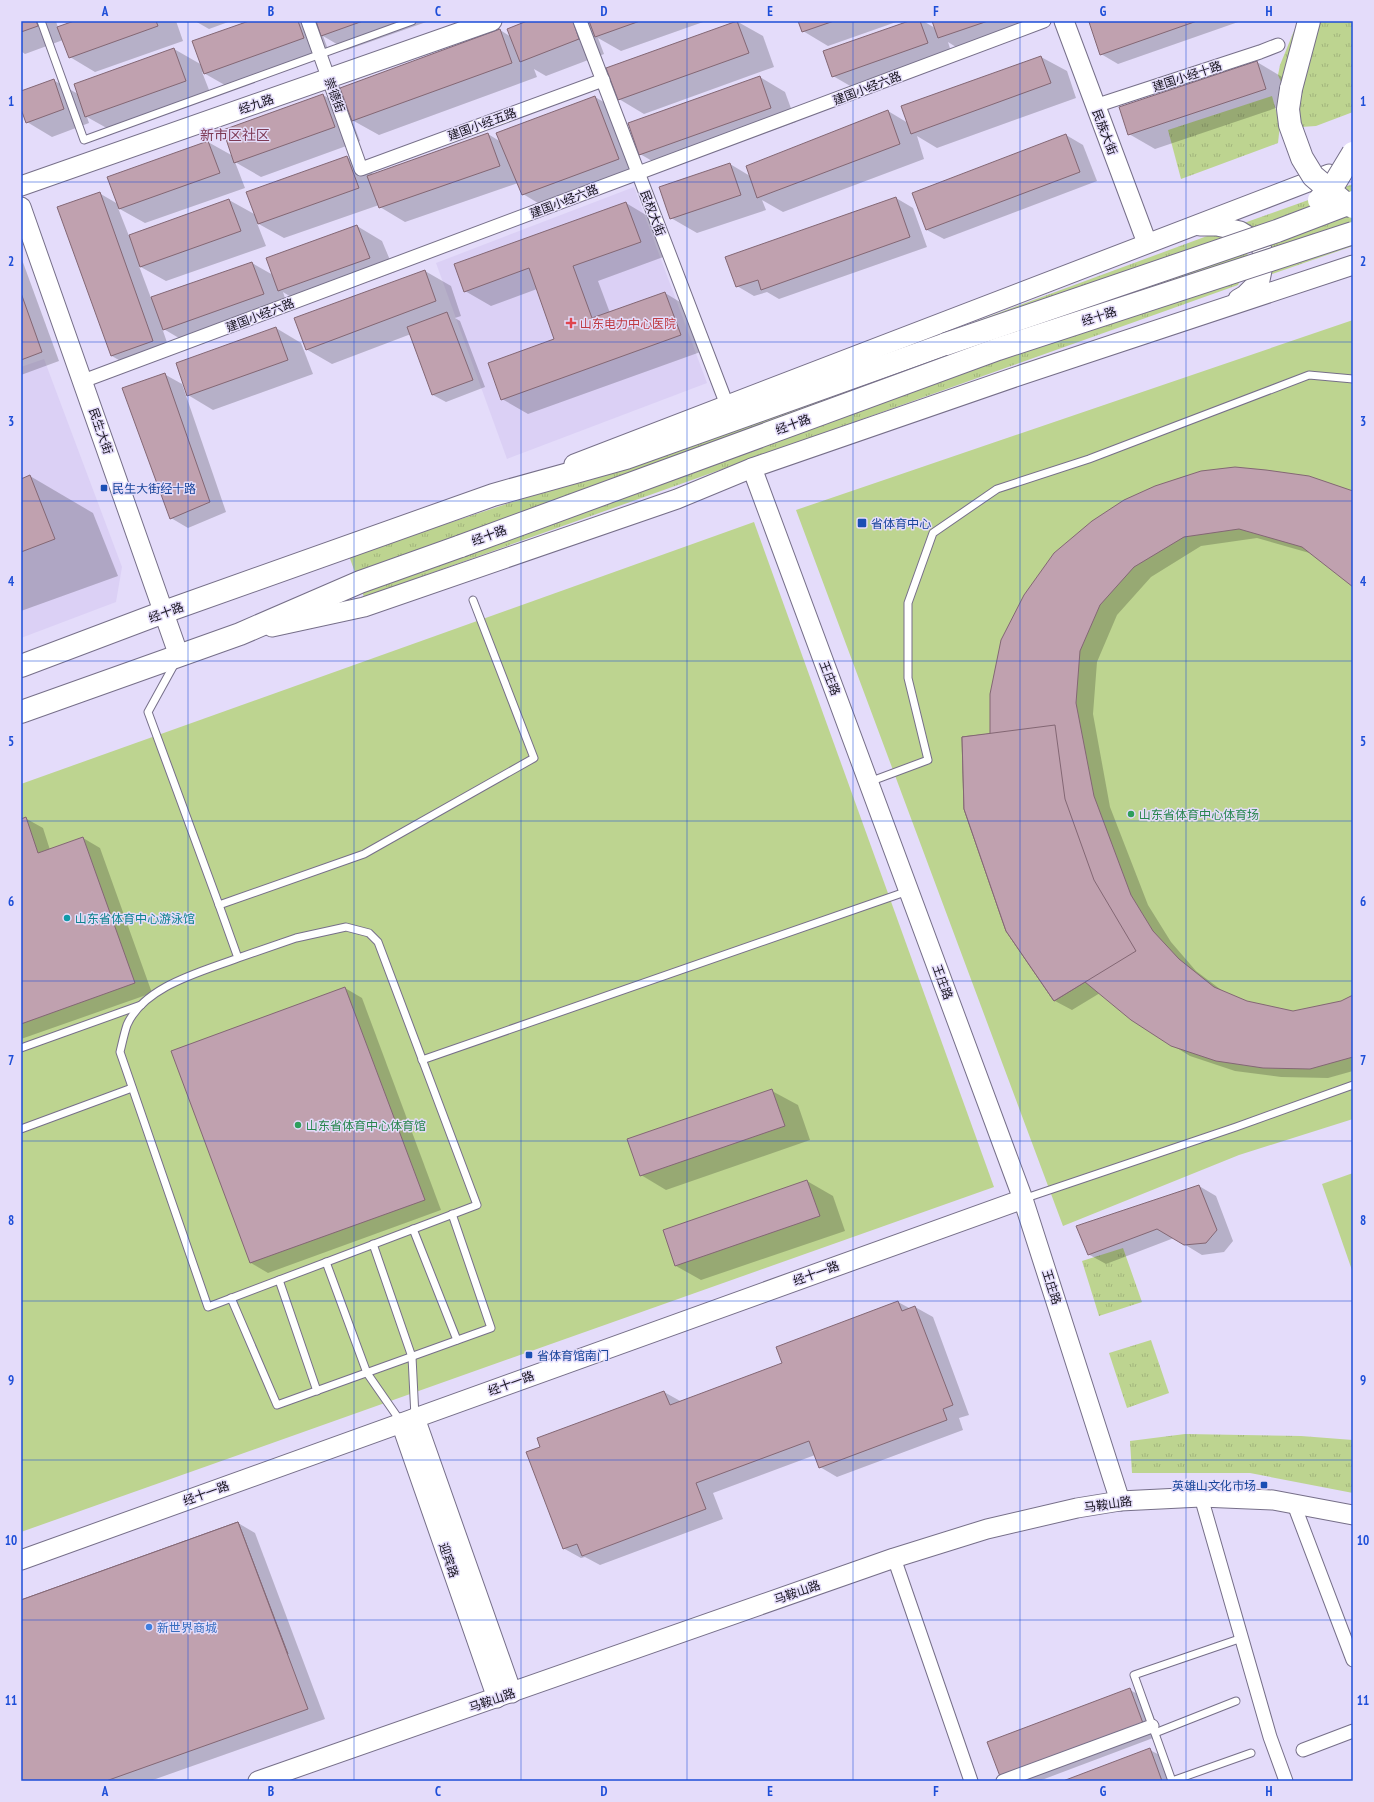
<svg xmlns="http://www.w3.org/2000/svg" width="1374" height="1802" font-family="'PT Sans Narrow','Noto Sans SC',sans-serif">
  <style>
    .built { fill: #dbd0f5 }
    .grass { fill: url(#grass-tufts) }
    .pitch { fill: #bdd490 }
    .shadow { fill: #0003 }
    .building { fill: #c0a1af; stroke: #836774 }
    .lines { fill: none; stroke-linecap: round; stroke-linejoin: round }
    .lane-casing { stroke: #766f89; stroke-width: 9 }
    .street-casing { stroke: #766f89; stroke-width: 15 }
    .secondary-casing { stroke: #766f89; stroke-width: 21 }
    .highway-casing { stroke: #766f89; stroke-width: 24 }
    .lane { stroke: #fff; stroke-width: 7 }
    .street { stroke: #fff; stroke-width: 13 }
    .secondary { stroke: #fff; stroke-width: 19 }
    .highway { stroke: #fff; stroke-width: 22 }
    .highway-bridge-casing { stroke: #766f89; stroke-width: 24; stroke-linecap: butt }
    .highway-bridge { stroke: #fff; stroke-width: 22 }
    .grid { fill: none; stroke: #1d4ed8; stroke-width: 1; stroke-opacity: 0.55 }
    .health-dot { fill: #e0444e; stroke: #e4dcfa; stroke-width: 1.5 }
    .transit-dot { fill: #1a4fb4; stroke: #e4dcfa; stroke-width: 1.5 }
    .leisure-dot { fill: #2e9e5b; stroke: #e4dcfa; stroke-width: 1.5 }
    .culture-dot { fill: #0f9aa8; stroke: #e4dcfa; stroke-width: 1.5 }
    .shop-dot { fill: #3f7fe0; stroke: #e4dcfa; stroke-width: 1.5 }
    .labels { text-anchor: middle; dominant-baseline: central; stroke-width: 3; stroke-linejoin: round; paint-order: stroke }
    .street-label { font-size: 12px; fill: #15121c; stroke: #e4dcfa }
    .health-label { font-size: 12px; fill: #be3a42; stroke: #e4dcfa; text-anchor: start }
    .transit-label { font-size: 12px; fill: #164399; stroke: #e4dcfa; text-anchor: start }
    .leisure-label { font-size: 12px; fill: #27864d; stroke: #e4dcfa; text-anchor: start }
    .culture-label { font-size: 12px; fill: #0d838f; stroke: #e4dcfa; text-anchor: start }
    .shop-label { font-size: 12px; fill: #366cbe; stroke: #e4dcfa; text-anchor: start }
    .quarter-label { font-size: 14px; fill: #7d3954; stroke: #e4dcfa }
    .neatline { fill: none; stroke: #1d4ed8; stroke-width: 1.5 }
    .grid-label { font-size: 13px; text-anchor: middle; font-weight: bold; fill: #1d4ed8 }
  </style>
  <defs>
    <pattern id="grass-tufts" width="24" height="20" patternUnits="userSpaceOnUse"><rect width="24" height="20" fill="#bdd490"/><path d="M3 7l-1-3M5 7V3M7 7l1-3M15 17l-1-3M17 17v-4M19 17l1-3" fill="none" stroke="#a2b57c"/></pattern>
  </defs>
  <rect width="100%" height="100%" fill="#e4dcfa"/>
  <g class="built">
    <polygon points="634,187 707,383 507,459 436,263"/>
    <polygon points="44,359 122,567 116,602 21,638 21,367"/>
  </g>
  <g class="grass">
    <polygon points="1298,21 1353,21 1353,112 1316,126 1301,127 1278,75 1280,65"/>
    <polygon points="1272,96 1280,125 1278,143 1181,179 1168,130"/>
    <polygon points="1353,184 1353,246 1269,275 1244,223"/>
    <polygon points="1218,232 1246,249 1249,260 1238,285 364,597 349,556 673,449 668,435"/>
    <polygon points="1123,1248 1142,1302 1099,1316 1082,1261"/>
    <polygon points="1151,1340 1169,1393 1127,1408 1109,1353"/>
    <polygon points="1185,1434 1301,1436 1353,1440 1353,1493 1250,1473 1132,1473 1130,1441"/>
  </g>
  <g class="pitch">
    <polygon points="1353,320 1353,1119 1239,1155 1063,1226 796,510"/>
    <polygon points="754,522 994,1187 21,1532 21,784"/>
    <polygon points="1353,1173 1353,1273 1322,1184"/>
  </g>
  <g class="shadow">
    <polygon points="21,21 56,21 58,28 77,21 176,21 183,41 95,72 70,57 63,40 25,54 21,51"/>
    <polygon points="195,21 231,21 209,29"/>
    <polygon points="251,21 429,21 347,50 323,36 329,52 230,88 202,72 211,95 112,131 87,117 89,123 52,137 27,122 21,106 21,92 53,80 78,94 174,49 202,65"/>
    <polygon points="530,21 706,21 621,51 598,38 604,54 546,76 534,69 537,77 379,135 352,120 360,141 261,177 235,162 245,188 145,223 118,208 129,236 229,200 256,215 347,157 372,172 373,175 488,134 501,142 595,97 621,112 644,174 548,209 523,194 518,183 405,222 380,207 379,205 284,238 257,223 266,246 166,281 139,266 151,298 252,263 273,275 357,226 382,241 395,272 304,305 283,292 288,308 189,344 162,328 170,351 129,366 112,356 99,193 118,204 208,142 233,156 323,95 349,110 500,30 511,37"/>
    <polygon points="799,21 899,21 828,46 803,31"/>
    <polygon points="912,21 923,21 935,28 933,21 1050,21 1051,23 964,52 948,42 953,58 859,91 833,76"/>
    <polygon points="1093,21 1241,21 1118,64 1101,54"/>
    <polygon points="738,22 763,36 774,67 644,114 619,99 608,68"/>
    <polygon points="1041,57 1067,71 1076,98 937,148 917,136 924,159 783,212 762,200 766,210 697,233 671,218 730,164 750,176 888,111 908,123 902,106"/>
    <polygon points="1257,62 1282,77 1291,103 1155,149 1129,134"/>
    <polygon points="760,77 785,92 796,122 666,169 640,154"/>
    <polygon points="1066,135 1083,145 1097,181 944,239 927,230"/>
    <polygon points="896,198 913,208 927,247 779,299 767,292 754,296 737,286"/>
    <polygon points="626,203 651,218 666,256 598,281 610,313 665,293 690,308 706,350 528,414 502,399 556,340 537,289 491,306 465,291"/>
    <polygon points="21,257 59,361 21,375"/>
    <polygon points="425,271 451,286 461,316 455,318 460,321 485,387 446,402 433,395 411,334 332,364 306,349"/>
    <polygon points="276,328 301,343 313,374 213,410 188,395"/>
    <polygon points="164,374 182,384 226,512 188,528 171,518"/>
    <polygon points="30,476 93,513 118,576 21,611 21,480"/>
    <polygon points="1353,492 1353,586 1313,554 1257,538 1201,546 1151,577 1117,615 1097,662 1093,714 1110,807 1148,905 1171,942 1196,971 1224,992 1246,1002 1293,1012 1342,1002 1353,996 1353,1071 1328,1078 1281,1077 1235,1071 1190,1056 1172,1045 1100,993 1072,1010 1055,1001 990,735 1054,554"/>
    <polygon points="25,818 43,828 50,850 83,838 100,848 152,993 21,1039 21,820"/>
    <polygon points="345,988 362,998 441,1210 268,1273 251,1263 172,1051"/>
    <polygon points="772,1091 798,1105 810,1140 666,1190 641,1175"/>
    <polygon points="807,1181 833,1196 845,1231 701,1280 676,1266"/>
    <polygon points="1199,1186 1216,1196 1233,1241 1224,1252 1202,1255 1174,1238 1106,1264 1088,1254"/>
    <polygon points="898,1302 911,1309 915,1307 933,1317 969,1415 959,1418 963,1430 837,1477 820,1467 815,1455 713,1493 723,1519 600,1565 585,1557 581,1558 563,1548 664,1392 682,1402 784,1364 778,1347"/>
    <polygon points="238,1523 255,1533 325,1719 150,1781 21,1781 21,1601"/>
    <polygon points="1130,1690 1147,1699 1161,1735 1039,1781 1006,1781"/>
    <polygon points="1150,1750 1167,1759 1175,1781 1066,1781"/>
  </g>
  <g class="building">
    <polygon points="21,21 36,21 38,26 21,32"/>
    <polygon points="74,21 156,21 158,26 69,58 57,27"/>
    <polygon points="249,21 298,21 304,38 204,74 192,41"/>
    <polygon points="316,21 363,21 321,36"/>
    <polygon points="527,21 573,21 579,39 520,62 507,29"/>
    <polygon points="589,21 640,21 595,37"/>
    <polygon points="737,21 749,53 618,100 606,68"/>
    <polygon points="798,21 834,21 802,32"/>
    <polygon points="909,21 920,21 928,43 832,77 823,51"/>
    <polygon points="932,21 988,21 938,38"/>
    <polygon points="1090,21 1197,21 1100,55 1089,22"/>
    <polygon points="500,29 512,63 352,121 340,88"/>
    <polygon points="174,48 186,81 85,117 74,84"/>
    <polygon points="1041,56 1051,83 911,134 901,106"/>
    <polygon points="1257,61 1266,89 1128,135 1119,107"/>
    <polygon points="760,76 771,108 639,155 628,123"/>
    <polygon points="54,79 64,109 26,123 21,109 21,91"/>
    <polygon points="323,94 335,127 234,163 223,130"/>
    <polygon points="595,96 619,159 522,195 496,133"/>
    <polygon points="888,110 900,144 757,198 746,166"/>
    <polygon points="488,133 500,166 379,208 367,176"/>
    <polygon points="1066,134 1080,172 926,230 912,193"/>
    <polygon points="208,141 220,173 119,209 107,177"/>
    <polygon points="347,156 359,188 258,224 246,192"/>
    <polygon points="730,163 741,195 670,219 659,187"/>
    <polygon points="100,192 153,341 111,356 57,207"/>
    <polygon points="896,197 910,237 761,290 758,280 736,287 725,257"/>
    <polygon points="229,199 241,231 140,267 129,235"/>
    <polygon points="626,202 641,242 573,266 592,318 665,292 681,335 501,400 488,363 554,339 529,268 464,292 454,264"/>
    <polygon points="357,225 370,258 278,291 266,258"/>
    <polygon points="252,262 264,294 163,330 151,297"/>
    <polygon points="425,270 436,301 306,350 294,318"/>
    <polygon points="21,293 42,352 21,360"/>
    <polygon points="447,312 473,380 432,395 407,327"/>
    <polygon points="276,327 288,360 187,396 176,363"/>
    <polygon points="165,373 210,502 170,519 122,388"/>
    <polygon points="1235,467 1266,470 1309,476 1353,491 1353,587 1302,547 1239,529 1184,537 1134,567 1100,605 1080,651 1076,703 1094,796 1131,895 1153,931 1179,959 1214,987 1247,1001 1293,1011 1341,1001 1353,995 1353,1057 1310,1069 1263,1068 1216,1061 1171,1046 1131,1020 1085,982 1054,1001 1006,931 964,809 962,737 990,734 990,694 1001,640 1024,595 1054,553 1092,521 1124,500 1155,486 1201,471"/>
    <polygon points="30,475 55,539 21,552 21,479"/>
    <polygon points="1055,725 1065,799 1094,880 1136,951 1054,1001 1006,931 964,809 962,737"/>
    <polygon points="26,817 38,853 83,837 135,983 21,1024 21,819"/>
    <polygon points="345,987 425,1200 250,1263 171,1051"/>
    <polygon points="772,1089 785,1126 640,1176 627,1139"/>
    <polygon points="807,1180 820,1216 675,1266 663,1230"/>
    <polygon points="1199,1185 1217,1230 1206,1243 1184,1245 1157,1229 1088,1255 1076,1226"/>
    <polygon points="898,1301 902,1311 915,1306 953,1405 943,1409 947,1420 819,1468 809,1441 696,1483 706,1509 582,1556 577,1544 563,1549 526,1452 540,1447 537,1438 664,1391 670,1405 782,1363 776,1347"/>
    <polygon points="238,1522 288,1654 217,1678 210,1652 164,1632 169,1626 142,1613 146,1604 122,1610 111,1633 90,1640 66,1628 21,1643 21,1600"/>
    <polygon points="238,1522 308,1709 106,1781 21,1781 21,1600"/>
    <polygon points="1130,1688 1144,1726 1001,1779 987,1742"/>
    <polygon points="1150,1748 1162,1781 1063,1781"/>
  </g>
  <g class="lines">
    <defs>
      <g id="lane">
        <polyline points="41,21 84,140 412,21"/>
        <polyline points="175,663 148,712 219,905 364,854 534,758 473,600"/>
        <polyline points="869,782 928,760 908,678 908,603 933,533 997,489 1089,459 1309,375 1353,379"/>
        <path d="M 219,905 L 238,958 C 201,972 144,986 127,1025 C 124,1034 122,1044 120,1052 L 208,1307 L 477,1205 L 378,942 L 369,933 L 346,927 L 296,938 L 238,958"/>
        <polyline points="21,1048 141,1005"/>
        <polyline points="422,1060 908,891"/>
        <polyline points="21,1129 132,1088"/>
        <polyline points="1023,1199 1236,1127 1353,1085"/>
        <polyline points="413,1229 457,1340"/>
        <polyline points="373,1244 412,1357 415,1417"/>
        <polyline points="326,1262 367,1373 401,1422"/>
        <polyline points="279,1280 317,1391"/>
        <polyline points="231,1298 277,1405 491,1328 452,1214"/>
        <polyline points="1155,1733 1236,1701"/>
        <polyline points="1172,1781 1134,1675 1242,1638"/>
        <polyline points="1172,1781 1251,1753"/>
      </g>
      <g id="street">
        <polyline points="308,21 361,169 603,80"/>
        <polyline points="580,21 727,405"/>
        <polyline points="1095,106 1260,52 1278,45"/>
        <polyline points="83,381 1044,21"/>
        <polyline points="1201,1497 1270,1737 1286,1781"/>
        <polyline points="1293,1502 1353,1660"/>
        <polyline points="894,1558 971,1781"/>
        <polyline points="1303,1750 1353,1731"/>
        <polyline points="1003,1781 1152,1726"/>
      </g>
      <g id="secondary">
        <polyline points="1064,21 1147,243"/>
        <polyline points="21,186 492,21"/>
        <polyline points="21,207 179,656"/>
        <polyline points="1200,226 1217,226 1240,231 1258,242 1265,256 1260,280 1245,295 1238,299"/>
        <polyline points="574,464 1329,174"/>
        <polyline points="752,468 1023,1199 1120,1501"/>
        <polyline points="272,627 364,607 677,499 752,468 1024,374 1353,265"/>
        <polyline points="415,1418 512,1693"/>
        <polyline points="401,1423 497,1698"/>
        <polyline points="21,1560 1023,1199"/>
        <polyline points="258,1781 894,1558 987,1529 1077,1508 1120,1501 1201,1497 1273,1500 1353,1515"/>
      </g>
      <g id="highway">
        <polyline points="1291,89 1309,21"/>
        <polyline points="21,666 164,612 493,495 626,458 946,344"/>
        <polyline points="21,712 240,634 360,582 461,546"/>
      </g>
    </defs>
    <use href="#lane" class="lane-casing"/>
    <use href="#street" class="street-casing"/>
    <use href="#secondary" class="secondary-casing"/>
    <use href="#highway" class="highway-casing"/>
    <use href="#lane" class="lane"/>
    <use href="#street" class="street"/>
    <use href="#secondary" class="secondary"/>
    <use href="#highway" class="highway"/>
    <defs>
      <g id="highway-bridge">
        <polyline points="1291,89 1288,109 1290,125 1302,158 1313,176 1346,204 1353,207"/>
        <polyline points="1319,200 1336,181 1353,153"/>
        <polyline points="946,344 1277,231 1353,202"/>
        <polyline points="461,546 998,349 1353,233"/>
      </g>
    </defs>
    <use href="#highway-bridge" class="highway-bridge-casing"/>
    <use href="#highway-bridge" class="highway-bridge"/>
  </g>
  <path class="grid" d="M 188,21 L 188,1781M 354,21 L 354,1781M 521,21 L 521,1781M 687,21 L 687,1781M 853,21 L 853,1781M 1020,21 L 1020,1781M 1186,21 L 1186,1781M 21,182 L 1353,182M 21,342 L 1353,342M 21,501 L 1353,501M 21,661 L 1353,661M 21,821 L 1353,821M 21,981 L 1353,981M 21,1141 L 1353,1141M 21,1301 L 1353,1301M 21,1460 L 1353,1460M 21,1620 L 1353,1620"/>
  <path class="health-dot" d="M569 317h4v4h4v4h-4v4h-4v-4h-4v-4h4z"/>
  <g class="transit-dot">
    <rect x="100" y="484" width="8" height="8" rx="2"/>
    <rect x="857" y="518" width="10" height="10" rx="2"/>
    <rect x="525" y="1351" width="8" height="8" rx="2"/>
    <rect x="1260" y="1481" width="8" height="8" rx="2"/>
  </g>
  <g class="leisure-dot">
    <circle cx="1131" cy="814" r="4"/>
    <circle cx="298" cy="1125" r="4"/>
  </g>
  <circle class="culture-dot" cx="67" cy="918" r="4"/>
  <circle class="shop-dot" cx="149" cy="1627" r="4"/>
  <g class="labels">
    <g class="street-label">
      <text transform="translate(1187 76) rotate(-18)">建国小经十路</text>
      <text transform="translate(867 88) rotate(-21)">建国小经六路</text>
      <text transform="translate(335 95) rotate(70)">崇德街</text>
      <text transform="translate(256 104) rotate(-19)">经九路</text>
      <text transform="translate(482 124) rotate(-20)">建国小经五路</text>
      <text transform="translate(1105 132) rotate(69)">民族大街</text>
      <text transform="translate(564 201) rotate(-21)">建国小经六路</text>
      <text transform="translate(653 213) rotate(69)">民权大街</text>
      <text transform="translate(260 315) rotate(-21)">建国小经六路</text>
      <text transform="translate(1099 316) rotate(-18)">经十路</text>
      <text transform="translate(793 424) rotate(-20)">经十路</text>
      <text transform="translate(101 431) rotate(71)">民生大街</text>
      <text transform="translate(489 535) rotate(-20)">经十路</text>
      <text transform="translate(166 612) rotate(-20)">经十路</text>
      <text transform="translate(830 678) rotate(69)">王庄路</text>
      <text transform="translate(943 982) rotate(70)">王庄路</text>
      <text transform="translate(816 1273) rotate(-20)">经十一路</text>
      <text transform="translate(1052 1287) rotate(72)">王庄路</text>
      <text transform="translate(511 1383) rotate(-20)">经十一路</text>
      <text transform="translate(206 1493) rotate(-20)">经十一路</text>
      <text transform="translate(1108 1504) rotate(-8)">马鞍山路</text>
      <text transform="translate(449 1560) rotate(71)">迎宾路</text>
      <text transform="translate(797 1592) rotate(-19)">马鞍山路</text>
      <text transform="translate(492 1700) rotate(-19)">马鞍山路</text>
    </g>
    <g class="health-label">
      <text x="580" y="323">山东电力中心医院</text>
    </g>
    <g class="transit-label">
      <text x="112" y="488">民生大街经十路</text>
      <text x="871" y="523">省体育中心</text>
      <text x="537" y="1355">省体育馆南门</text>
      <text x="1256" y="1485" text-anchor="end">英雄山文化市场</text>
    </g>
    <g class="leisure-label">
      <text x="1139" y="814">山东省体育中心体育场</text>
      <text x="306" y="1125">山东省体育中心体育馆</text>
    </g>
    <g class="culture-label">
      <text x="75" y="918">山东省体育中心游泳馆</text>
    </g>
    <g class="shop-label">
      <text x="157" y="1627">新世界商城</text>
    </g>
    <g class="quarter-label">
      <text x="235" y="135">新市区社区</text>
    </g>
  </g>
  <rect width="1374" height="1802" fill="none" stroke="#e4dcfa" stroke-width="44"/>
  <rect x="22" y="22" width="1330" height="1758" class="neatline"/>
  <g class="grid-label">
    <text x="105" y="16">A</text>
    <text x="271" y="16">B</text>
    <text x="438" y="16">C</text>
    <text x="604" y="16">D</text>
    <text x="770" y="16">E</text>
    <text x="936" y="16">F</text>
    <text x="1103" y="16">G</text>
    <text x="1269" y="16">H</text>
    <text x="11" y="106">1</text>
    <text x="1363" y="106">1</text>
    <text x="11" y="266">2</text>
    <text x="1363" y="266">2</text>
    <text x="11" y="426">3</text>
    <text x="1363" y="426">3</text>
    <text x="11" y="586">4</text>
    <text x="1363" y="586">4</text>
    <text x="11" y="746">5</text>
    <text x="1363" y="746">5</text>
    <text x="11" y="906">6</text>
    <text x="1363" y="906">6</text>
    <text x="11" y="1065">7</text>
    <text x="1363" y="1065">7</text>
    <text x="11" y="1225">8</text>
    <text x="1363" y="1225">8</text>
    <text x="11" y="1385">9</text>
    <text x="1363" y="1385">9</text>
    <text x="11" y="1545">10</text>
    <text x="1363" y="1545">10</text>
    <text x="11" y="1705">11</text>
    <text x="1363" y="1705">11</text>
    <text x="105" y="1796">A</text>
    <text x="271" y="1796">B</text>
    <text x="438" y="1796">C</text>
    <text x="604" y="1796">D</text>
    <text x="770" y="1796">E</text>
    <text x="936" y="1796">F</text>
    <text x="1103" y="1796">G</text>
    <text x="1269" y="1796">H</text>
  </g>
</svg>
